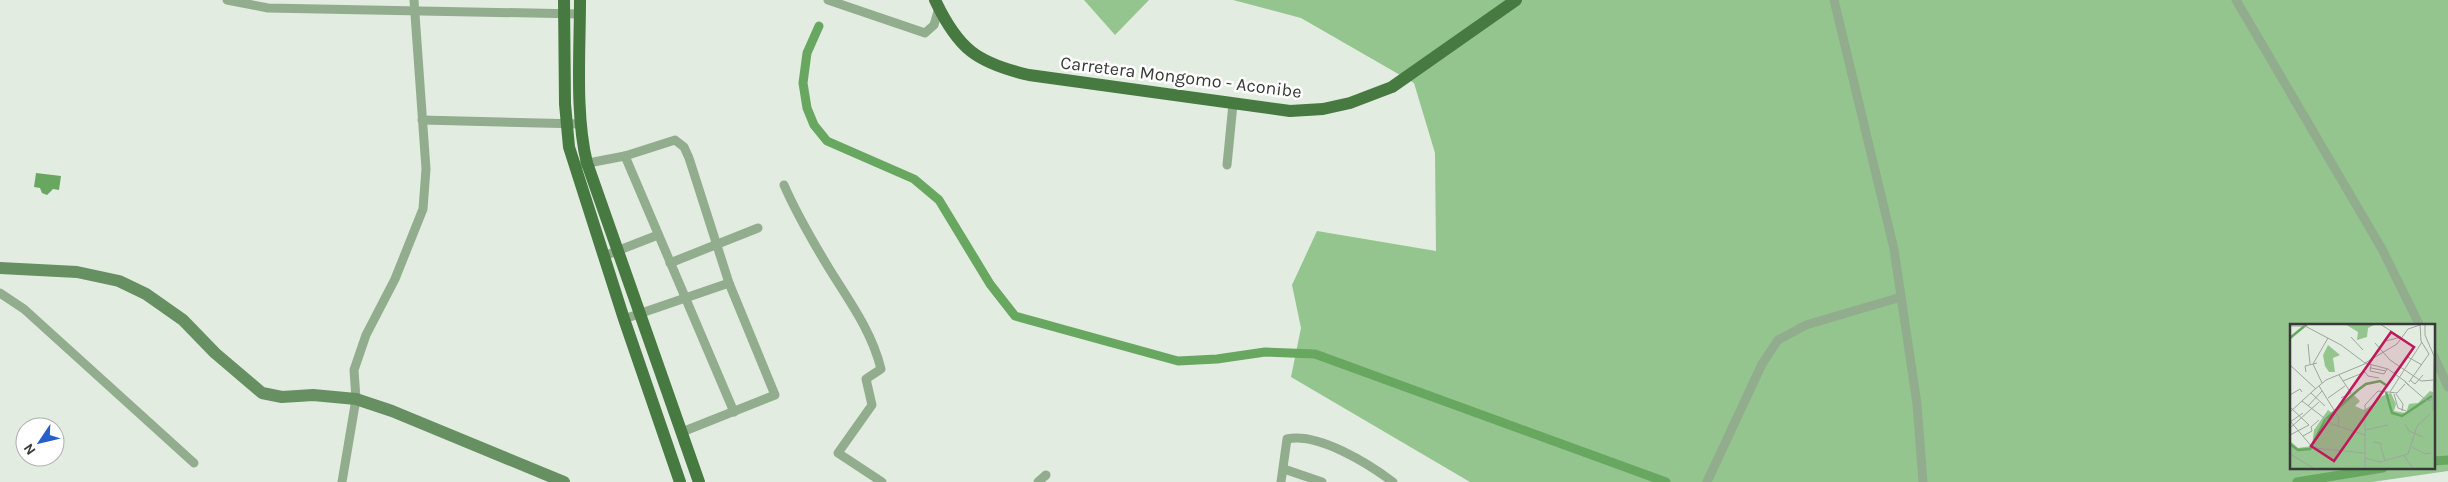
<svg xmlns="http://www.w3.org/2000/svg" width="2448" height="482" font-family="Karla,sans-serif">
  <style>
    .green { fill: #94c58e; fill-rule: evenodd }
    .water { fill: #68a760 }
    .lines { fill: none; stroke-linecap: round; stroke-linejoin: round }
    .canal { stroke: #68a760; stroke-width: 9 }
    .street { stroke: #92ad8e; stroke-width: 9 }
    .secondary { stroke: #679062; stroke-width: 12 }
    .primary { stroke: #477a41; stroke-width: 12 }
    .labels { text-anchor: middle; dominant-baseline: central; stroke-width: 5; stroke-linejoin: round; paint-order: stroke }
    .street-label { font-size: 18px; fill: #373a36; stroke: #fff }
    .inset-river { fill: none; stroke: #68a760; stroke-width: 2.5 }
    .inset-road { fill: none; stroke: #9ea59d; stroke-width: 1 }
    .view { fill: #c2185b; fill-opacity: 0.15; stroke: #c2185b; stroke-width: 2.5 }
    .inset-edge { fill: none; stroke: #373a36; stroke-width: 2.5 }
  </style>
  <rect width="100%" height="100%" fill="#e3ece1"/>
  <g class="green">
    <polygon points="1084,0 1149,0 1115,35"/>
    <path d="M 1233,0 L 2448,0 L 2448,471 L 2372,482 L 1470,482 L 1291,377 L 1301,328 L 1292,285 L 1317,231 L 1436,251 L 1435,153 L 1414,83 L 1301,18 ZM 2292,326 L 2434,326 L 2434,468 L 2292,468 Z"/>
  </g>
  <polygon class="water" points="36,173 61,176 59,190 53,189 47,195 42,193 40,188 34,187"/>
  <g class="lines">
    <g class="canal">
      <polyline points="819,26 807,53 803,83 807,108 814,125 827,141 914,179 939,200 990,284 1015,316 1178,361 1217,359 1265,352 1315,354 1666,482"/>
      <polyline points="2434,461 2448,460"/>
      <polyline points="2297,482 2383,468"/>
    </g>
    <g class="street">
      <polyline points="227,0 268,8 580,14"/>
      <polyline points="828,0 925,33 934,25 939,8"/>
      <polyline points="1834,0 1894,249 1917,404 1923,482"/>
      <polyline points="2236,0 2382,249 2420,326"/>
      <polyline points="422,120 581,124"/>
      <polyline points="625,156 734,412"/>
      <polyline points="583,164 625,156 675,140 684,147 689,158 729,283 775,395 682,432"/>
      <polyline points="1227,165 1233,104"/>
      <path d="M 784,185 C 797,215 813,242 830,270 C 850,302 872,332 881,369 L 866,379 L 872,405 L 838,453 L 882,482"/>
      <polyline points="604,256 658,235"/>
      <polyline points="670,263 758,228"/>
      <polyline points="0,293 24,309 194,463"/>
      <polyline points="624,319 729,283"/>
      <polyline points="2434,356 2448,387"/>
      <polyline points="1284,469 1322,482"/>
      <polyline points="342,482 356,399 354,370 366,335 395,279 423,209 426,169 414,0"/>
      <polyline points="1038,482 1046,475"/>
      <path d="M 1281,482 L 1287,439 C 1318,432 1369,464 1393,482"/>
      <polyline points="1707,482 1762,364 1778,340 1806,325 1901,297"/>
    </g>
    <polyline class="secondary" points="0,268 77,272 119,281 146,294 183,320 215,353 262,393 282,397 313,395 356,399 392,411 564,482"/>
    <g class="primary">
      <polyline points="564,0 565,104 569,147 624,319 680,482"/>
      <path d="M 580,0 C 580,51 575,115 587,163 L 699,482"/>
      <path d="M 935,0 C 958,49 977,63 1029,75 L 1290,111 L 1323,109 L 1350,103 L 1392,87 L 1516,0"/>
    </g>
  </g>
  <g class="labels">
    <g class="street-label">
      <text transform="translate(1181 77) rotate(7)">Carretera Mongomo - Aconibe</text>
    </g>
  </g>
  <g transform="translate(2290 324)">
    <rect width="145" height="145" fill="#e3ece1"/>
    <path d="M 55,0 L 86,0 L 78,4 L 77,13 L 67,16 L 68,8 ZM 38,21 L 50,31 L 43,34 L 45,48 L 39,48 L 35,42 L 33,31 ZM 140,67 L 145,69 L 145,145 L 0,145 L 0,117 L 8,124 L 22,122 L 24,106 L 38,86 L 42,89 L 52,77 L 64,71 L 70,77 L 65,82 L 74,86 L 86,78 L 86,74 L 101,69 L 106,80 L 104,87 L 116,89 L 119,80 L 128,79 Z" fill="#94c58e"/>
    <path class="inset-river" d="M 0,14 L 17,0M 96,68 L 102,89 L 112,92 L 142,72M 0,120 L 8,126 L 20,125 L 35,96 L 68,66 L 76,60 L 90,57 L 96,61"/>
    <path class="inset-road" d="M 90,0 L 112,14M 135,0 L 135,11 L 144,32 L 143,87M 0,2 L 15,2 L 51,21 L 75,39M 61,13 L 73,26M 96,17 L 111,13M 85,19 L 100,36 L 131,57 L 144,56M 18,20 L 20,40M 75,39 L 107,20 L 118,5 L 130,1M 75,39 L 98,45 L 116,58M 0,41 L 26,65M 81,41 L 80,47 L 94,50 L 97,45M 81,44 L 96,47M 16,48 L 15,42 L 27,39M 104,49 L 118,33 L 132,41M 49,51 L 61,69 L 51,74M 120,56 L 125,60 L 133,51M 53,57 L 75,48 L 78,52 L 89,54M 119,58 L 139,30 L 131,17 L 130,0M 32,59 L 23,40 L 38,14M 119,61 L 115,58 L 137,77 L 145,75M 29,62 L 49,94 L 48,102M 24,66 L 36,56 L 77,39M 93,67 L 105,51M 100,68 L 132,18M 21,69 L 35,82M 104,70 L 108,84 L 116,87M 106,70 L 113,80 L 112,87M 0,71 L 10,65 L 12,68M 38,74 L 55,62M 12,77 L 42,100 L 75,111M 18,82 L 32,67M 0,83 L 19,101 L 0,111M 0,88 L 24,66M 0,97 L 23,124 L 74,129M 0,98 L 13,89M 115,100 L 119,107 L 133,113M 0,104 L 29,78M 75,106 L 98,101M 13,112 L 22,107 L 21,103 L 29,96M 83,118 L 90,119 L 95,137M 122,123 L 135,130 L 141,129M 0,130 L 25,145M 114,132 L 123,144M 75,134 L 90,138 L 118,130 L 127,102 L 140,90M 75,145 L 75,81 L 88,67 L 107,69 L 115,60"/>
    <path class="view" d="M 101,8 L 124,23 L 44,137 L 21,122 Z"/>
    <rect width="145" height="145" class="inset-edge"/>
  </g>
  <g transform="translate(40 442) rotate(235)"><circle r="24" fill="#ffffff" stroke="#afb0af"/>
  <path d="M0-4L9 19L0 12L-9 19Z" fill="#285dcb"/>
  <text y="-8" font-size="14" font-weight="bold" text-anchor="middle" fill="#373a36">N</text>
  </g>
</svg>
